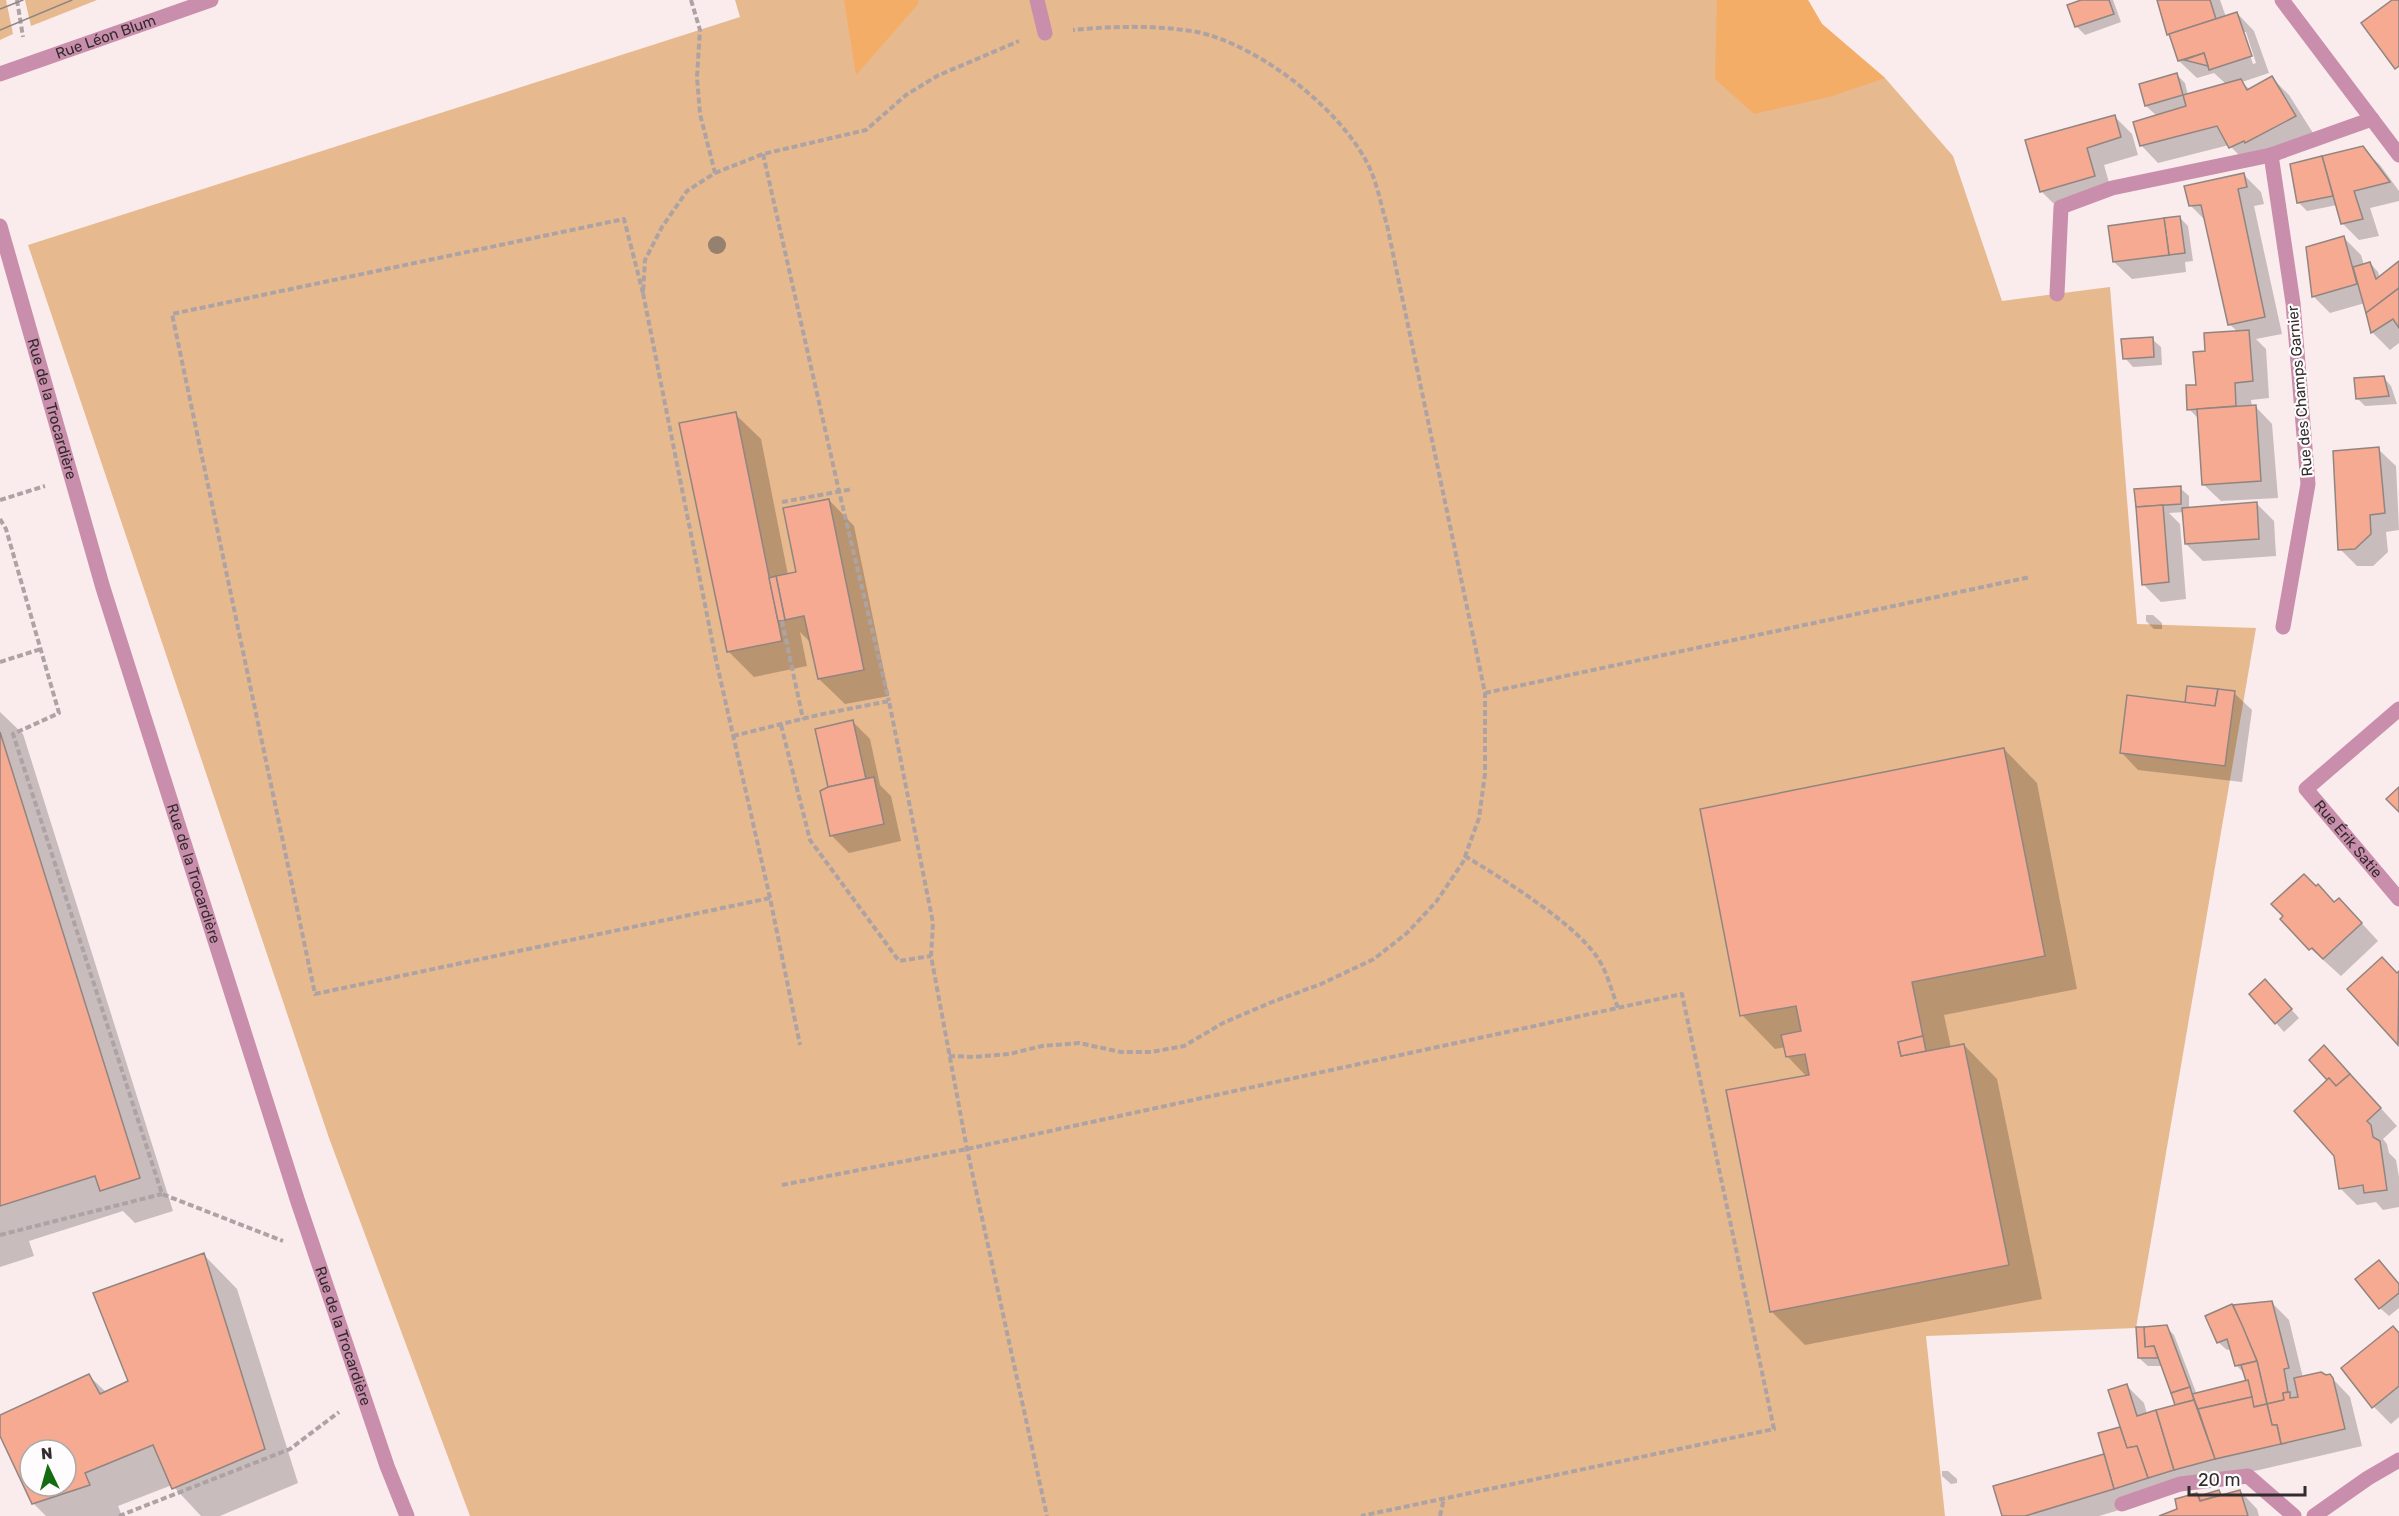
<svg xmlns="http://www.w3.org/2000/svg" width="2399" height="1516" font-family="Rubik,sans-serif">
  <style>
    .green { fill: #e7b98e }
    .forest { fill: #f4ad66 }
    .shadow { fill: #0003; fill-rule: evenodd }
    .building { fill: #f6aa91; stroke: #918581; stroke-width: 1.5; fill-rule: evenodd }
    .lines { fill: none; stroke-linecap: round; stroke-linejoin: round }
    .path { stroke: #aea3a4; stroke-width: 4; stroke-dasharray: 6 3; stroke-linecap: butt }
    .minor { stroke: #c98eac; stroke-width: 15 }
    .tram { stroke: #8f8586; stroke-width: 1.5 }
    .tree { fill: #96806f }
    .labels { text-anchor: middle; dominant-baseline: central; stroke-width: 4.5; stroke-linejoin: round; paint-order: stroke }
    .street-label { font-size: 15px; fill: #322c2d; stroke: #fefcfc }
  </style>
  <rect width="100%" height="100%" fill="#faebec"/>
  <g class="green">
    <polygon points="0,0 6,0 13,34 0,40"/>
    <polygon points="25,0 97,0 31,26"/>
    <polygon points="735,0 1808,0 1822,24 1885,78 1953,156 2002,301 2110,287 2137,624 2256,628 2136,1328 1926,1336 1945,1516 470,1516 329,1138 28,245 740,17"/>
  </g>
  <g class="forest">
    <polygon points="844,0 918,0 919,3 856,75"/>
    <polygon points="1717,0 1808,0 1822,24 1885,78 1829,97 1754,114 1715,79"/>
  </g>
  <g class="shadow">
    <polygon points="2085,0 2113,0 2121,22 2085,35 2076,26"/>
    <path d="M 2159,0 L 2220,0 L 2226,17 L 2237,13 L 2254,31 L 2269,73 L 2242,82 L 2250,90 L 2272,78 L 2289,95 L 2313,133 L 2248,164 L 2229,145 L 2158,163 L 2141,145 L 2157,116 L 2146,106 L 2177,75 L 2185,83 L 2188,95 L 2226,84 L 2214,73 L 2197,78 L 2179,61 L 2173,39 L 2168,34 ZM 2242,32 L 2246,32 L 2256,63 L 2253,64 Z"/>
    <polygon points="2114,116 2132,134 2138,155 2104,165 2112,193 2059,209 2042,192 2027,141"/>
    <polygon points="2362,148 2380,165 2399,191 2399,201 2370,208 2379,236 2359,240 2342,223 2337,205 2307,211 2299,203 2292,165"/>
    <polygon points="2244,175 2261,192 2264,204 2254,206 2282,334 2256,339 2266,349 2269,398 2251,400 2252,407 2255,406 2272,424 2278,498 2221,501 2203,484 2199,419 2189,409 2206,352 2238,332 2229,324 2206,221 2191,206"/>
    <polygon points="2180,218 2188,226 2193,261 2185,262 2186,272 2132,279 2114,262"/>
    <polygon points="2344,238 2361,255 2364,265 2370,263 2378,272 2380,278 2399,263 2399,343 2390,350 2373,333 2365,303 2330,313 2313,296"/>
    <polygon points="2152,339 2161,347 2162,365 2133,367 2125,358"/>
    <polygon points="2383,377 2391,386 2397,404 2365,406 2357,398"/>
    <polygon points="735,414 761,439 788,575 798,573 829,500 854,526 889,696 845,704 819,679 812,644 800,632 807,666 754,677 728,651"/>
    <polygon points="2378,449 2396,466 2399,530 2386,532 2388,552 2373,566 2357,566 2340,549"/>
    <polygon points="2180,488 2189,496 2189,509 2256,503 2274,521 2276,556 2203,561 2186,544 2184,512 2169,513 2180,524 2186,599 2161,602 2143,584 2137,505"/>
    <polygon points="2146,615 2153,615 2162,623 2162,629 2154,629 2146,621"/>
    <polygon points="2234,693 2252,710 2242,782 2138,770 2121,752 2189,705"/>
    <polygon points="0,712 23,734 173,1211 135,1223 123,1211 29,1241 34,1256 0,1267"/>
    <polygon points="853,722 870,739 880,785 891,796 901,841 849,853 831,835 830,788"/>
    <polygon points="2004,749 2037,783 2077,989 1944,1015 1951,1048 1964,1045 1997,1079 2042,1299 1805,1345 1771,1311 1807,1077 1788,1057 1786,1047 1775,1049 1742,1015"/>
    <polygon points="2335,903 2356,917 2378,941 2341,976 2311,949"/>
    <polygon points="2399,973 2399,1044 2349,989"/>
    <polygon points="2274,990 2299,1018 2284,1032 2251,994"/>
    <polygon points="2367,1093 2397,1126 2383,1139 2387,1144 2389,1153 2396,1160 2399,1177 2399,1207 2383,1210 2376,1202 2357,1205 2340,1188"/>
    <path d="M 204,1255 L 237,1289 L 298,1483 L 220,1516 L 201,1516 L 172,1485 L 118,1506 L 122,1516 L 46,1516 L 33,1503 L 0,1433 L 0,1416 L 89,1376 L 107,1393 L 130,1382 ZM 30,1450 L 66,1450 L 66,1486 L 30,1486 Z"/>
    <polygon points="2379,1262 2399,1284 2399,1308 2389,1316 2380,1308"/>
    <polygon points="2271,1302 2289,1320 2303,1378 2330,1376 2350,1397 2362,1446 2233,1476 2099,1516 2004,1516 2106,1455 2100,1434 2122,1428 2127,1386 2144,1403 2147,1414 2177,1406 2163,1366 2148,1366 2139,1358 2166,1327 2174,1335 2197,1395 2247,1382 2245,1374 2236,1365 2231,1349 2227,1350 2218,1342 2232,1306"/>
    <polygon points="2399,1334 2399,1417 2391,1424 2374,1407"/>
    <polygon points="1942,1471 1948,1471 1957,1479 1957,1483 1951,1484 1942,1476"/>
    <polygon points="2240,1491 2257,1509 2259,1516 2164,1516 2179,1510 2197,1495 2200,1498 2219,1492 2223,1496"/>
  </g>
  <g class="building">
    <polygon points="2081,0 2109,0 2114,14 2075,27 2067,5"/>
    <polygon points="2157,0 2210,0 2216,19 2167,35"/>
    <polygon points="2392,0 2399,0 2399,66 2395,69 2361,23"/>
    <polygon points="2237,12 2252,56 2209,70 2204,53 2178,61 2169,34"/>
    <polygon points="2204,53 2208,66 2184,60"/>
    <polygon points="2177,73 2183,95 2145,106 2139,84"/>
    <polygon points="2272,76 2296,116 2245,143 2244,141 2229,148 2217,126 2140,146 2133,122 2186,106 2183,95 2241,79 2247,90"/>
    <polygon points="2115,115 2121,137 2087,148 2095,176 2040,192 2025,140"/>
    <polygon points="2363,146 2390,182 2354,191 2363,219 2341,224 2322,156"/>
    <polygon points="2322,156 2333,196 2297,203 2290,164"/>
    <polygon points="2244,173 2247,187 2238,189 2265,317 2228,325 2201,205 2189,206 2184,186"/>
    <polygon points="2180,216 2185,253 2169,255 2164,218"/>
    <polygon points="2164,218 2169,255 2113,262 2108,226"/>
    <polygon points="2344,236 2357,284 2312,297 2306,247"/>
    <polygon points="2399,261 2399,288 2366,313 2353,267 2370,262 2376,279"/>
    <polygon points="2399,288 2399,328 2393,319 2371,333 2366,313"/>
    <polygon points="2249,330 2253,381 2235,383 2236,406 2187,410 2186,385 2196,385 2193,352 2205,351 2204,333"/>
    <polygon points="2153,337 2154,357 2123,359 2121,339"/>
    <polygon points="2384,376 2389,396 2356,399 2354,378"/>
    <polygon points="2256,405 2261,481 2202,485 2197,409"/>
    <polygon points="736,412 782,641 727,652 679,423"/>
    <polygon points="2379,447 2385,513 2370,515 2371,534 2355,549 2338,550 2333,451"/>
    <polygon points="2181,486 2181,504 2136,507 2134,489"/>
    <polygon points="829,499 864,670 818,679 804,616 785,620 776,576 796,572 783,508"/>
    <polygon points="2257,502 2259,539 2185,544 2182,508"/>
    <polygon points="2163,505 2169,582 2142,585 2136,507"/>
    <polygon points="776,576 785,620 782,621 778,621 769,578"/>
    <polygon points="2187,686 2218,689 2215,706 2185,703"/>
    <polygon points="2218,689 2235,691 2225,766 2120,753 2127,695 2215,706"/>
    <polygon points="853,720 866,779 828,787 815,729"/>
    <polygon points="0,732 140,1178 100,1191 95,1176 0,1206"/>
    <polygon points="2004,748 2045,956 1912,982 1923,1036 1898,1042 1901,1056 1964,1044 2009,1265 1770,1312 1726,1090 1809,1075 1805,1054 1786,1057 1781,1035 1801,1031 1796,1006 1740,1016 1700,809"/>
    <polygon points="874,777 884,824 830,836 820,791 828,787"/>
    <polygon points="2399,787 2399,812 2386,799"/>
    <polygon points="2304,874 2316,886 2318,884 2334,902 2339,898 2362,923 2323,959 2312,948 2309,950 2280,919 2283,916 2271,904"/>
    <polygon points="2382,957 2397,973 2399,971 2398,1045 2347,989"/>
    <polygon points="2265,979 2292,1009 2275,1024 2249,994"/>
    <polygon points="1923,1036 1926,1051 1901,1056 1898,1042"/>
    <polygon points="2324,1045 2350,1074 2336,1086 2329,1078 2327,1080 2309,1060"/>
    <polygon points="2350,1074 2381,1108 2367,1121 2371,1125 2373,1137 2380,1141 2387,1190 2364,1193 2363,1185 2339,1189 2334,1156 2294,1111 2329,1078 2336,1086"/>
    <path d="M 204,1253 L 265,1449 L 172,1489 L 153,1445 L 85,1473 L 90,1485 L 32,1504 L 0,1436 L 0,1415 L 89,1374 L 100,1394 L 128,1381 L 93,1293 ZM 30,1450 L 66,1450 L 66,1486 L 30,1486 Z"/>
    <polygon points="2379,1260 2399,1284 2399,1293 2379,1309 2355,1279"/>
    <polygon points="2272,1301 2289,1368 2284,1369 2288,1392 2283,1393 2284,1400 2267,1404 2257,1361 2233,1305"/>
    <polygon points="2232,1304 2242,1325 2257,1361 2235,1366 2227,1339 2217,1343 2205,1316"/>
    <polygon points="2167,1325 2190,1387 2171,1393 2154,1346 2145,1347 2144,1327"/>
    <polygon points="2393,1326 2399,1333 2399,1386 2372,1408 2341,1368"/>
    <polygon points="2136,1327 2144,1327 2145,1347 2154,1346 2158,1358 2138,1358"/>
    <polygon points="2257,1361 2267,1404 2254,1407 2241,1365"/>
    <polygon points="2321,1372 2326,1375 2330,1374 2333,1378 2345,1429 2281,1444 2277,1425 2272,1425 2267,1404 2284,1400 2283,1393 2290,1392 2290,1398 2298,1397 2294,1378"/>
    <polygon points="2248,1380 2252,1397 2198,1409 2192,1394"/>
    <polygon points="2127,1384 2137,1416 2156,1410 2174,1470 2148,1478 2137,1446 2127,1448 2108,1390"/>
    <polygon points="2190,1387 2194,1400 2175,1405 2171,1393"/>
    <polygon points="2252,1397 2254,1407 2267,1404 2272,1425 2277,1425 2281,1444 2215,1459 2198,1409"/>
    <polygon points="2194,1400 2215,1459 2174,1470 2156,1410"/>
    <polygon points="2120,1427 2127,1448 2137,1446 2148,1478 2114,1489 2098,1433"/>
    <polygon points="2104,1454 2114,1489 2025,1516 2002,1516 1993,1486"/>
    <polygon points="2219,1490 2221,1495 2200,1501 2199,1496"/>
    <polygon points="2240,1490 2248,1516 2159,1516 2177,1509 2175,1499 2197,1493 2200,1501"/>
  </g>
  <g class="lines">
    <g class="path">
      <polyline points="17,0 23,37"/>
      <polyline points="691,0 700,30 697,77 700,114 715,173 687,191 662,227 645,260 643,293 716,660 770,898 800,1045"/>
      <polyline points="763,154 839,491 889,701"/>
      <polyline points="715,173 763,154 866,130 906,95 937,76 1019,41"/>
      <polyline points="643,293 624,219 172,314 315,994 770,898"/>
      <polyline points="0,500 45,486"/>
      <polyline points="782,502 853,489"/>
      <polyline points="0,519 6,529 59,713 13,734 162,1194 283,1241"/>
      <polyline points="782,621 803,719"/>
      <polyline points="0,662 41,649"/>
      <polyline points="1485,693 2030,577"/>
      <polyline points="781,725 810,840 899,961 931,956"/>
      <polyline points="733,736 818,715 889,701 933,923 931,956 967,1149 1047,1516"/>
      <path d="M 1465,856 C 1503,879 1573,922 1597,957 C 1607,971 1612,992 1618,1008"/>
      <path d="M 949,1056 L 974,1057 L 1009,1054 L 1042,1046 L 1079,1043 L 1121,1052 L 1151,1052 L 1184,1046 L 1223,1023 L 1272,1002 L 1321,984 L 1374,959 L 1407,933 L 1436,902 L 1463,862 L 1479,818 L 1485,774 L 1485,693 L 1387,225 C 1382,209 1379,192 1373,176 C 1350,115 1260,45 1197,32 C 1156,25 1114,26 1073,30"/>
      <polyline points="782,1185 967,1149 1682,994 1774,1429 1361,1516"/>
      <polyline points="0,1235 162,1194"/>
      <polyline points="119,1516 290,1449 339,1412"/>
      <polyline points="1440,1516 1444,1498"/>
    </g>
    <g class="minor">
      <polyline points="1037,0 1045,33"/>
      <polyline points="2282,0 2399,155"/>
      <path id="s1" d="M 0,74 L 211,0"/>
      <path id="s2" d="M 0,226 L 103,588 L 298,1202 L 387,1466 L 407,1516"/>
      <polyline points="2057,294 2061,207 2112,188 2271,155"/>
      <polyline points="2283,627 2308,484 2293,303 2271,155 2372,119"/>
      <path id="s3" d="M 2399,709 L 2306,789 L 2399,899"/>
      <polyline points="2122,1504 2180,1484 2248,1476 2294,1516"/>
      <polyline points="2314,1516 2368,1478 2399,1460"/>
    </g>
    <g class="tram">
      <polyline points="0,9 23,0"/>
      <polyline points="0,30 72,0"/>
    </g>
  </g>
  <circle class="tree" cx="717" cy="245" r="9"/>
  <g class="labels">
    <g class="street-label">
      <text stroke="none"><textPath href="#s1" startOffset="112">Rue Léon Blum</textPath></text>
      <text transform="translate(2300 391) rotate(-95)">Rue des Champs Garnier</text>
      <text stroke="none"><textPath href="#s2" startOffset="190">Rue de la Trocardière</textPath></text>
      <text stroke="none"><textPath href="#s3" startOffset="188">Rue Érik Satie</textPath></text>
      <text stroke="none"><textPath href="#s2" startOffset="676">Rue de la Trocardière</textPath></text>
      <text stroke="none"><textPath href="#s2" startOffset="1162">Rue de la Trocardière</textPath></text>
    </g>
  </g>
  <g transform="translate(48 1468) rotate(355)"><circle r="28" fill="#fefcfc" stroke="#aca9a9" stroke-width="1.5"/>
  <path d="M0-4.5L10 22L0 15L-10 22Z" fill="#136b12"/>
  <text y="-9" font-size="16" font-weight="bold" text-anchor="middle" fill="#322c2d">N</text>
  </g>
  <path d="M2189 1486v9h116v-9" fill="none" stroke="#322c2d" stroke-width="3"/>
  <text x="2198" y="1486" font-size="18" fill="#322c2d" stroke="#fefcfc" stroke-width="4.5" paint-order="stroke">20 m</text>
</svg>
